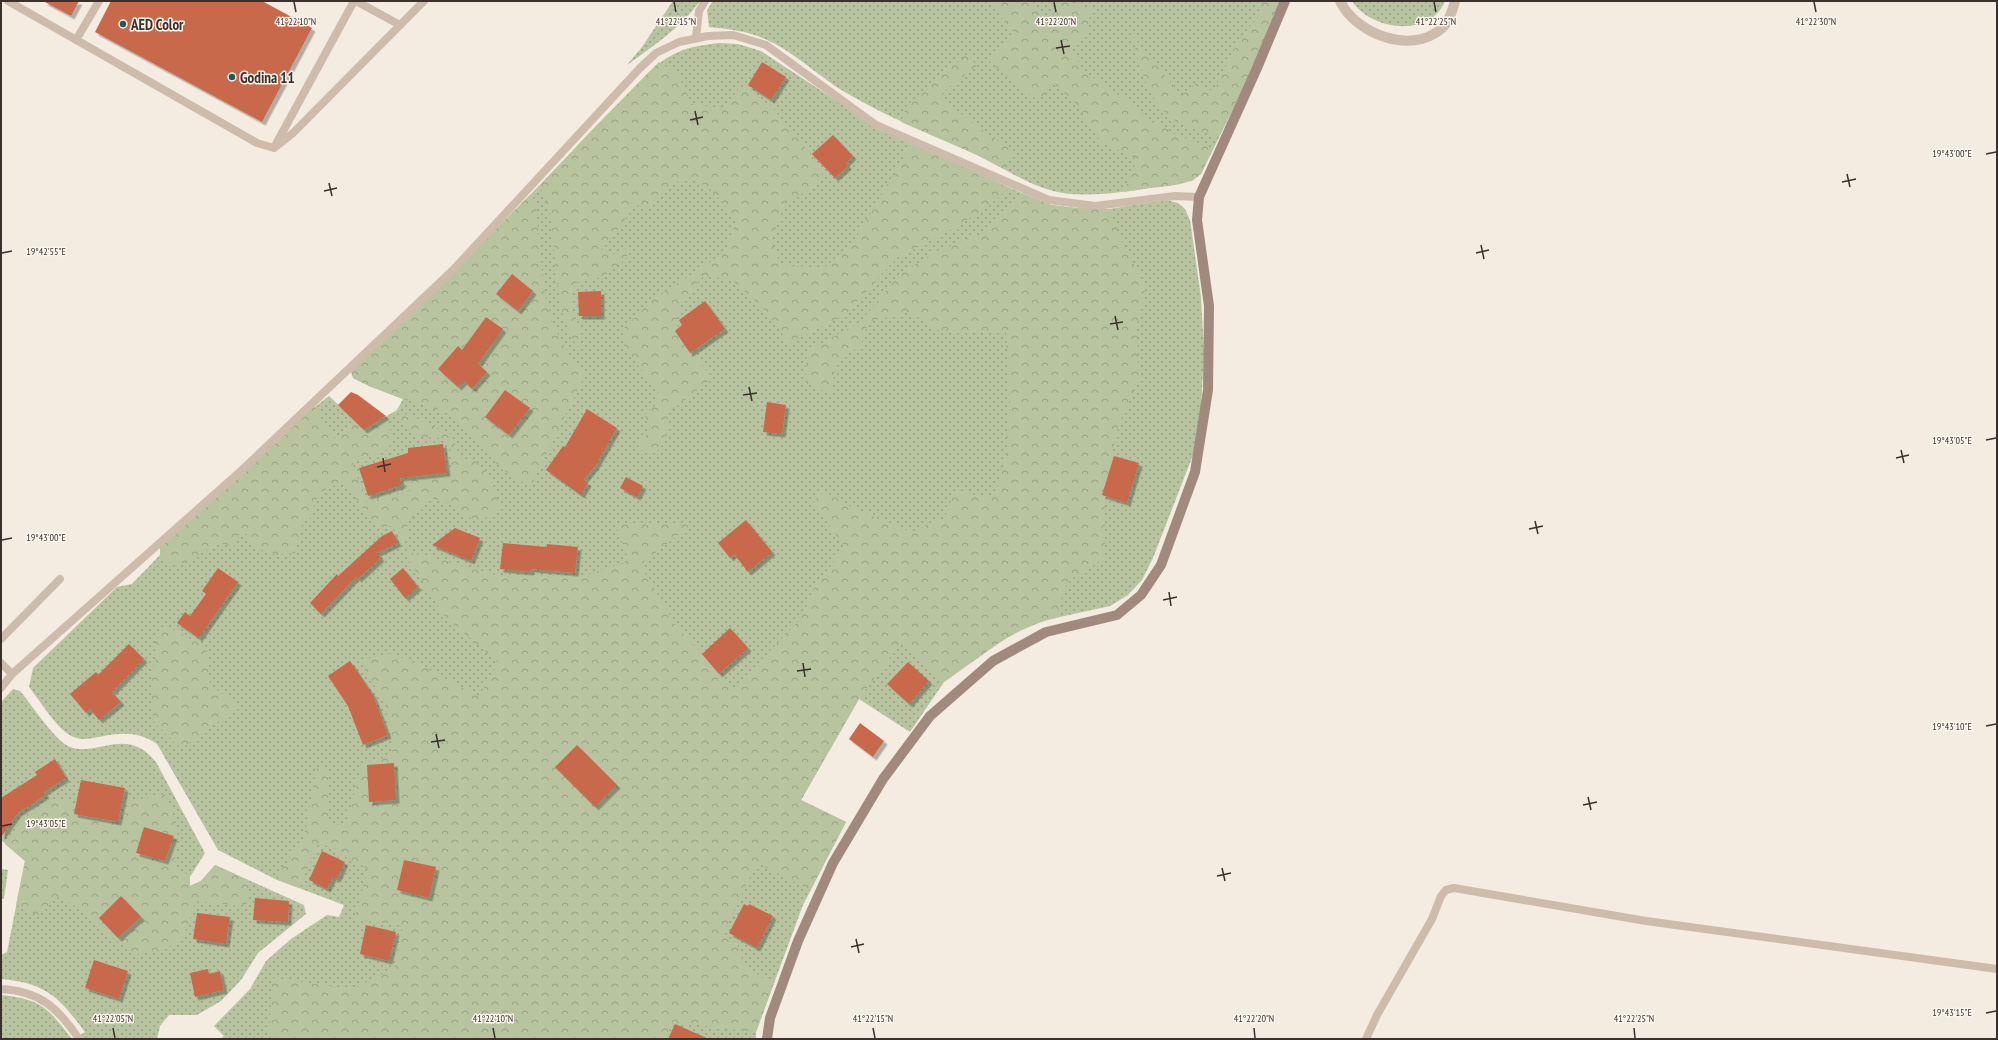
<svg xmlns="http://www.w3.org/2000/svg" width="1998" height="1040" font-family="'PT Sans Narrow',sans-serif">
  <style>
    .grass { fill: url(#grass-dots) }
    .forest { fill: url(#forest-crowns) }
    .building { fill: #c8694b; filter: url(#shadow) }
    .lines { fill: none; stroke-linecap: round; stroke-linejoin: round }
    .lane { stroke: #cdbbac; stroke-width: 8 }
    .street { stroke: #cdbbac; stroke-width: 10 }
    .secondary { stroke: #a18a7d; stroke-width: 10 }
    .ticks { fill: none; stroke: #3b302b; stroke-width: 1.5 }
    .poi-dot { fill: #1f5a5e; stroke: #fbf5ee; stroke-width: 1.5 }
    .labels { text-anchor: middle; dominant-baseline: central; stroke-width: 3; stroke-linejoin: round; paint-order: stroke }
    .poi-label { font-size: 15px; font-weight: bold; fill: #3b302b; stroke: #fbf5ee; text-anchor: start }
    .ticks-label { font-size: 10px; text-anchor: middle; fill: #3b302b; stroke: #fbf5ee; stroke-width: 3; stroke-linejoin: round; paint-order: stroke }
  </style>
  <defs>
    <pattern id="grass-dots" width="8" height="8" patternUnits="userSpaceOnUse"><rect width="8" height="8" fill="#b8c4a0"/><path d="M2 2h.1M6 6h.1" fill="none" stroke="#97a083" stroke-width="1.8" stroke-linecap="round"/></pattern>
    <pattern id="forest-crowns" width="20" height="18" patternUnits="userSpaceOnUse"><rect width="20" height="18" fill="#b8c4a0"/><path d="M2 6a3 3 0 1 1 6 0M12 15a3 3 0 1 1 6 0" fill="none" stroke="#97a083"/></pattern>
    <filter id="shadow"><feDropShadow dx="3.5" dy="3.5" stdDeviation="0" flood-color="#0004"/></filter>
  </defs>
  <rect width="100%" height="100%" fill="#f4ebe1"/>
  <g class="grass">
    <path d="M 673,1 L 700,1 C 681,28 653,46 627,65 L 642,47 Z"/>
    <path d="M 713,1 L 1283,1 L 1280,14 L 1201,174 C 1186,187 1162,186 1143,189 C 1118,193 1078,198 1053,191 C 1026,184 1002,167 977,155 C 932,134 886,117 843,91 C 817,75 793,51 765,39 C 747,31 729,29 709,27 L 707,10 Z"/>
    <path d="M 1352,1 L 1445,1 C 1431,38 1371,31 1352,1 Z"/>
    <path d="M 719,43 L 738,44 L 761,51 L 875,126 L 1010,188 L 1051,205 L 1076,208 L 1109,209 L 1166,200 L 1178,203 L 1185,209 L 1190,220 L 1201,297 L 1204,353 L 1201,407 L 1193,455 L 1153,558 L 1142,580 L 1128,595 L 1110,606 L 1037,622 L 1016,631 L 944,682 L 910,732 L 859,699 L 801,800 L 846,822 L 803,905 L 756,1032 L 756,1039 L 221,1039 L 224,1036 L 214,1026 L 250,989 L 266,961 L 291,939 L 327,915 L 339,917 L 344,905 L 275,879 L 218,850 L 157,744 C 146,736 133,733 119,734 C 102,734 83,745 68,734 C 54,724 40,701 29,687 L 33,668 L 117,587 L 132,584 L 160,555 L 160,545 L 304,406 L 315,407 L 329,396 L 364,429 L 397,410 L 403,399 L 369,386 L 353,378 L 647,74 C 672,51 685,47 719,43 Z"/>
    <path d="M 13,689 L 20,691 C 31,704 54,739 68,746 C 96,759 126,724 156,762 L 205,853 L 190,877 L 190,886 L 201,881 L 215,865 L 304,905 L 306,914 L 258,953 L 241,980 L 221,1001 L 197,1015 L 169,1015 L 160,1026 L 157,1039 L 73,1039 L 85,1032 C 59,997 46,983 1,979 L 1,955 L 7,952 L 25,861 L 1,840 L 1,702 Z"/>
    <polygon points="1,869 8,870 4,899 1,898"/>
    <path d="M 1,995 C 41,999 48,1008 72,1039 L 1,1039 Z"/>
  </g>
  <g class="forest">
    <polygon points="988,1 1032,1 1042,22 1054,13 1054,1 1065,1 1091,9 1087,32 1071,50 1085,72 1129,102 1151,120 1175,134 1213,148 1201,174 1192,181 1124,192 1137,159 1101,142 1076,104 1054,83 1038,101 989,61 1015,34"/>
    <path d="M 1258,1 L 1283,1 L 1280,14 L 1219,136 C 1204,132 1188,129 1175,121 C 1148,102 1139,65 1132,35 L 1181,95 L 1198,82 L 1213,92 C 1225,69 1241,30 1261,15 Z"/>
    <polygon points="967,54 977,66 950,86 940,98 984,131 1014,151 1004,169 977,155 901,122 907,105"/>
    <path d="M 659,62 L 678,75 L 692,104 L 723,109 L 741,86 L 772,107 L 824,171 L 813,189 L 786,201 L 771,241 L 781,265 L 824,268 L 854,241 L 912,143 L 1010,188 L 985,209 L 942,235 L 897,258 L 846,314 L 789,343 L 763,308 L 731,279 L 703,276 L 682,302 L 676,323 L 696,358 L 713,378 L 668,413 L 666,440 L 656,453 L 643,452 L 637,444 L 652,430 L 644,415 L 656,405 L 658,391 L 624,347 L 622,330 L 655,297 L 702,268 L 726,250 L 737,219 L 712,191 L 692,178 L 672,184 L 643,210 L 636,204 L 616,232 L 599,248 L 610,255 L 627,249 L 627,258 L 602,277 L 575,283 L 571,306 L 581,331 L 580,349 C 553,318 557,255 550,216 C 549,207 544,198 542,190 L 539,187 L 589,133 Z"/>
    <path d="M 1021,193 L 1051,205 L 1076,208 L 1109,209 L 1122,241 L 1146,288 L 1137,326 L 1139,380 L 1119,424 L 1114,445 L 1105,501 L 1105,558 L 1068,581 L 1056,618 C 1012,628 981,656 944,682 L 902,642 L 859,699 L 801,800 L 846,822 L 810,890 L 757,863 L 722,935 L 737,943 L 744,965 L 765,979 L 775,980 L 756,1032 L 673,1022 L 664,1039 L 273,1039 L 269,1033 L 272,978 L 352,989 L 394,968 L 403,925 L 354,920 L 368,869 L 319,842 L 299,888 L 275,879 L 304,838 L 317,767 L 328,767 L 329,825 L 346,824 L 362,764 L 393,755 L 385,704 L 360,661 L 388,653 L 416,663 L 479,696 L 498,662 L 445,617 L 404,553 L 417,553 L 496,575 L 582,576 L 629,561 L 616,525 L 692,524 L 640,565 L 677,627 L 734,689 L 801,618 L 817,583 L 845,548 L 813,502 L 824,491 L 853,508 L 911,532 L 945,518 L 954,491 L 994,498 L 1006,456 L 1010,402 L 1006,333 L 937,330 L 910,312 L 868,322 L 861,346 L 837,360 L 831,394 L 805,383 L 807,351 L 860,322 L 900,274 L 937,251 L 981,234 Z"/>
    <path d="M 531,194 L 536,203 C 540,244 540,289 555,328 C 562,346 574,361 585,375 L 531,486 L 520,481 L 503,470 L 448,413 L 403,399 L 369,386 L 353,378 L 351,372 Z"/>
    <path d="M 304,406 L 315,407 L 330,433 L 336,440 L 356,422 L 364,429 L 382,418 L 395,437 L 386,451 L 352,462 L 366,502 L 410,491 L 406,479 L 453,472 L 450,446 L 440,438 L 413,436 L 398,419 L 399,411 L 451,434 L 461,459 L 475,459 L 491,478 L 501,512 L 481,519 L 465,517 L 457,506 L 432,498 L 407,523 L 408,541 L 399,542 L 393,526 L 376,526 L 343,482 C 322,490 315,492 313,516 L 303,523 L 295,553 L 277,555 L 253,547 L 247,534 L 238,534 L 234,547 L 217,543 L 189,562 L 173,565 L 160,555 L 160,545 Z"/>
    <polygon points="167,626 206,647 210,684 236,705 222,719 181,749 153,721 151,673 156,659 155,641"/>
    <polygon points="165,794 178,828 174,865 190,877 190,886 201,881 215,865 250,881 246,907 196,901 183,939 164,950 134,955 61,895 38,915 16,905 25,861 5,844 25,815 52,800 71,800 71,813 122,823 129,801"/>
  </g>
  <g class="building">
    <polygon points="43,1 79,1 71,16"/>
    <polygon points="111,1 262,1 312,28 262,122 95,32"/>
    <polygon points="762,62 786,77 771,100 748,85"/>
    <polygon points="833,135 853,156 846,163 848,166 835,178 812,154"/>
    <polygon points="512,274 533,291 518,311 496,294"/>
    <polygon points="601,291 601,316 579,316 578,292"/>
    <polygon points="705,301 725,329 690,353 675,331 682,325 679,320"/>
    <polygon points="486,317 503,329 478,364 487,372 472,389 464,381 458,387 438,369 458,346 462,350"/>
    <polygon points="505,390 530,408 509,435 485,417"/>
    <polygon points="351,392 358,395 386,416 364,430 338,405"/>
    <polygon points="767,402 786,405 782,434 763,432"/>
    <polygon points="587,409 617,428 596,465 584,480 588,483 581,495 546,470 563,446 565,447"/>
    <polygon points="443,444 447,473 400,478 402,485 368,496 359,468 408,453 408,448"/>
    <polygon points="1114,456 1139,463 1127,503 1102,495"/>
    <polygon points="626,477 643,486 637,497 620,488"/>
    <polygon points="746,520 772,552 748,572 734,554 730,558 718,543"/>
    <polygon points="455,528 480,538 471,561 432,545"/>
    <polygon points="392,531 398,543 377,553 381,558 358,579 356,577 321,614 310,603 337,574 338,576 382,536"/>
    <polygon points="503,543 547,547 547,544 578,547 575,573 531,569 530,572 500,569"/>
    <polygon points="218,568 238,582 199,638 177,623 185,612 190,616 206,594 202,591"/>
    <polygon points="403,568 418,587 405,598 390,579"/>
    <polygon points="730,628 748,648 719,674 702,654"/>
    <polygon points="129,644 144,659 112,692 121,702 99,720 90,709 86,713 70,694 96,672 98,675"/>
    <polygon points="350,661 373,695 388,735 363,745 348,706 328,676"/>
    <polygon points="908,662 929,681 909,704 887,684"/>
    <polygon points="860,723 884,741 873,757 849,739"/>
    <polygon points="577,745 617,785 595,807 555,767"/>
    <polygon points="55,759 66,778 44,792 46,795 18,813 1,837 1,798 37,775 35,772"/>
    <polygon points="394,763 396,800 369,802 367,765"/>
    <polygon points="81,780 125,788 118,822 74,814"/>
    <polygon points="144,827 174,836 165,861 136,853"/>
    <polygon points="322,851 345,862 337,879 333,877 327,889 309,880"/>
    <polygon points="404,860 436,867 429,898 397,890"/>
    <polygon points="121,896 141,917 118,938 99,918"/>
    <polygon points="255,898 289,901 288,922 253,920"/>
    <polygon points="744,904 748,906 749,904 773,916 757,948 729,933"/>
    <polygon points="197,913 230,917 226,944 193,939"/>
    <polygon points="366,925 396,932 389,961 360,954"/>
    <polygon points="94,960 128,971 119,999 85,988"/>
    <polygon points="208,969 209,974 220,971 224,990 195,997 190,973"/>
    <polygon points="675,1024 709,1039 668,1039"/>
  </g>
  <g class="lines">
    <g class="lane">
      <polyline points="8,1 257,143 274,148 293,133 424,1"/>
      <polyline points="356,1 400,25"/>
      <polyline points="696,37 699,11 705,1"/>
      <polyline points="76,40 99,1"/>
      <polyline points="276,144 354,1"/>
      <polyline points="1,639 60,579"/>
      <polyline points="1,663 12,674"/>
      <polyline points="1,688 12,674 242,470 453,270 640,68 656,53 679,42 708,36 733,35 766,45 876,125 1049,200 1095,206 1175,196 1199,197"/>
      <path d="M 1,989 C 40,991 58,1008 79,1039"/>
      <polyline points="1366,1039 1377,1015 1432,919 1441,896 1446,890 1454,888 1646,921 1997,969"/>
    </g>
    <path class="street" d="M 1340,1 C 1356,34 1411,55 1441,29 C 1448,24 1453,9 1455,1"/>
    <polyline class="secondary" points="767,1039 770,1018 798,941 833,863 883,779 930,716 993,661 1046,632 1117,615 1141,595 1161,565 1195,472 1208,390 1209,306 1197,220 1199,197 1257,68 1285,1"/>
  </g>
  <path class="ticks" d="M 294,2 L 296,12M 674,2 L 676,12M 1054,2 L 1056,12M 1434,2 L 1436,12M 1814,2 L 1816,12M 1061,40 L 1064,54M 1056,48 L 1070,46M 695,111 L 698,125M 690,120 L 703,117M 1986,154 L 1996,152M 1847,174 L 1850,187M 1842,182 L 1856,179M 329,183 L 332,196M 324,191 L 337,188M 1481,245 L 1484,259M 2,253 L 12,251M 1476,253 L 1489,250M 1115,316 L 1118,330M 1110,324 L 1123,322M 749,387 L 752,401M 743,395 L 757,393M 1986,440 L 1996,438M 1901,450 L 1904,463M 383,458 L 385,472M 1896,458 L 1909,455M 377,467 L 391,464M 1535,521 L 1538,534M 1529,529 L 1543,526M 2,540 L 12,538M 1169,592 L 1171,606M 1163,600 L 1177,597M 803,663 L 805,677M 797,671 L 811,669M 1986,726 L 1996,724M 436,734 L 439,748M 431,742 L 445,740M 1588,797 L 1591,810M 1583,805 L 1597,802M 2,826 L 12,824M 1222,868 L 1225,881M 1217,876 L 1231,873M 856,939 L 859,953M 851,947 L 864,944M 1986,1013 L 1996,1011M 113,1028 L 115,1038M 493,1028 L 495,1038M 873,1028 L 875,1038M 1254,1028 L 1255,1038M 1634,1028 L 1635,1038"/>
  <g class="poi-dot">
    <circle cx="123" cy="24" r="4"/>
    <circle cx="232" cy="77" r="4"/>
  </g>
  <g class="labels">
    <g class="poi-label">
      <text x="131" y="24">AED Color</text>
      <text x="240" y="77">Godina 11</text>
    </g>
  </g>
  <g class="ticks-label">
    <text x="296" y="25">41°22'10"N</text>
    <text x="676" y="25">41°22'15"N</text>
    <text x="1056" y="25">41°22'20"N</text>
    <text x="1436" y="25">41°22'25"N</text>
    <text x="1816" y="25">41°22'30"N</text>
    <text x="1952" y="157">19°43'00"E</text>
    <text x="46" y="255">19°42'55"E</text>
    <text x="1952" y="444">19°43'05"E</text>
    <text x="46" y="541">19°43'00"E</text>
    <text x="1952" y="730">19°43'10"E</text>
    <text x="46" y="827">19°43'05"E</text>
    <text x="1952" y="1016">19°43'15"E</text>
    <text x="113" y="1022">41°22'05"N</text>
    <text x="493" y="1022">41°22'10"N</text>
    <text x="873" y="1022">41°22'15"N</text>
    <text x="1254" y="1022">41°22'20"N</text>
    <text x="1634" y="1022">41°22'25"N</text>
  </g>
  <rect width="1998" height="1040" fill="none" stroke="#3b302b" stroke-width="4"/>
</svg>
